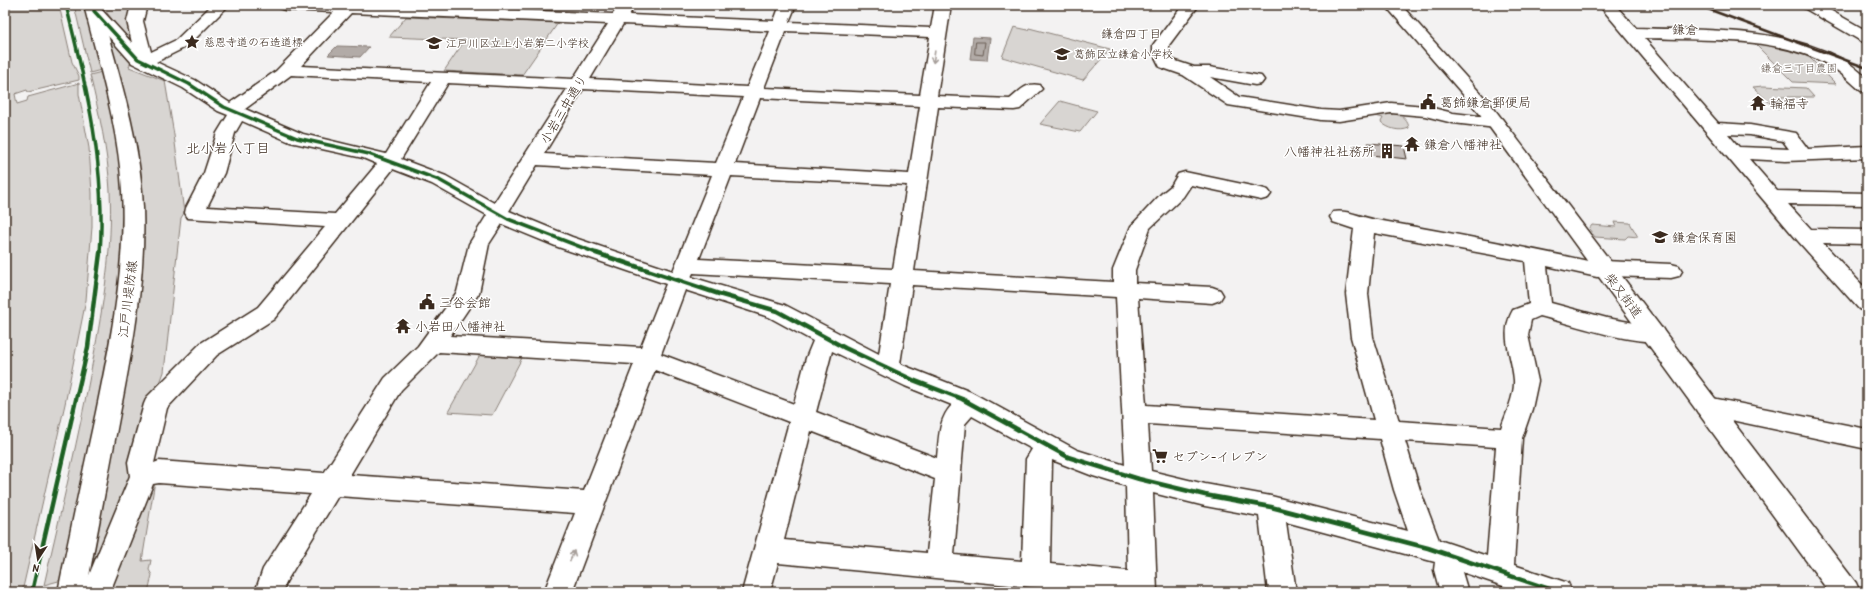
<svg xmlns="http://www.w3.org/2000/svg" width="1872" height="597" font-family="'Patrick Hand','Klee One',sans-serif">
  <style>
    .green { fill: #d8d5d2; stroke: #8a8078 }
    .water { fill: #b2aba7; stroke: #827770 }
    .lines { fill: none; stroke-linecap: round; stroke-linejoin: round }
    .shore { stroke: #6b5e55; stroke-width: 1 }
    .building { fill: #c6c0bd; stroke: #3b2a1e }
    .minor-casing { stroke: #3b2a1e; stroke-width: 3 }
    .major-casing { stroke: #3b2a1e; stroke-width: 3 }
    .minor { fill: #fff; fill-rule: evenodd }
    .major { fill: #fff; fill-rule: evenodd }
    .rail { stroke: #3b2a1e; stroke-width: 2.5 }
    .cycleway-far1-casing { stroke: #fff; stroke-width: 5.5 }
    .cycleway-casing { stroke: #fff; stroke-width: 7 }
    .cycleway-far1 { stroke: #1b5e20; stroke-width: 3.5 }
    .cycleway { stroke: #1b5e20; stroke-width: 4.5 }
    .oneway { stroke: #a79f9a }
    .labels { text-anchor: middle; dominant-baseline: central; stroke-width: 3; stroke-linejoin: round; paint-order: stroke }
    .far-poi-label { font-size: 11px; fill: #3b2a1e; stroke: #fff; text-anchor: start }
    .far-park-label { font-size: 11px; fill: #62554b; stroke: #fff }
    .far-neighbourhood-label { font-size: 12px; fill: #3b2a1e; stroke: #fff }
    .far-quarter-label { font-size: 13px; fill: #3b2a1e; stroke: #fff }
    .poi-label { font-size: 13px; fill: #3b2a1e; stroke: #fff; text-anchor: start }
    .street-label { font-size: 13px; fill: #3b2a1e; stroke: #fff }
    .neighbourhood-label { font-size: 14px; fill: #3b2a1e; stroke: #fff }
  </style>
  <rect width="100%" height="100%" fill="#f3f2f2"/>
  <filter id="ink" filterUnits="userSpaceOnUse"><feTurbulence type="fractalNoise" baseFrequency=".025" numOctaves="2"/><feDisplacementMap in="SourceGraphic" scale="8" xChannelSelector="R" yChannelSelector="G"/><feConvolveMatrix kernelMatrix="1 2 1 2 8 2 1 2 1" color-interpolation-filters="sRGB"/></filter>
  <g filter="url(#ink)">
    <g class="green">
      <polygon points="5,5 59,5 72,62 79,76 79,80 28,92 27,90 15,94 17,104 27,101 28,97 79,83 79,94 89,148 92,193 92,227 86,300 65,404 22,592 5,592"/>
      <polygon points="74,5 85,5 101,70 90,73"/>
      <polygon points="101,5 135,5 138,53"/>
      <polygon points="406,17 558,23 522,75 444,71 465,40 389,37"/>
      <polygon points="1014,27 1028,30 1029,28 1110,49 1083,80 1002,57"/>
      <path d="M 106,31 L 131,61 L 129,67 L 165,81 L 174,135 L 184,213 L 181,218 L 164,372 L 160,383 L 145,403 L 129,481 L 91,571 L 88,571 C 98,517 109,462 120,408 C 134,337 150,262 142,189 C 137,135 120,83 106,31 Z"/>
      <polygon points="1752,41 1792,48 1805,53 1836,84 1793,82"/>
      <path d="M 102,72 C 108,104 118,137 121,170 C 128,240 116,310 104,378 C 91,446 77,513 62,580 L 44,585 C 61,510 79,436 93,360 C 103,305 113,248 110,191 C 108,152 99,113 90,75 Z"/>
      <polygon points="1763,86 1806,88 1814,97 1780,97 1789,109 1775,108 1753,87"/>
      <polygon points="1060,101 1097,111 1080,132 1040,124"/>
      <path d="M 1381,111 C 1392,113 1407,114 1409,128 C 1400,132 1388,129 1381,122 L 1383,118 L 1372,115 Z"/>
      <polygon points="1614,222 1630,223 1638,237 1628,236 1625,239 1595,237 1589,229 1592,225 1616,227"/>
      <polygon points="481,353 523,356 492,415 448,412"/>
      <polygon points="155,481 142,561 151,560 149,570 152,575 148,592 105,592 143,496"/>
    </g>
    <g class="water">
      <polygon points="973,37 990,38 987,60 970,59"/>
      <polygon points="337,46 369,47 360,57 328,55"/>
    </g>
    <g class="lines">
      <polygon class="shore" points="976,42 985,42 983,55 975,54"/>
    </g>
    <polygon class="building" points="1368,143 1404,146 1407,159 1371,155"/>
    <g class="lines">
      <defs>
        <g id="minor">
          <path d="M 131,5 L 147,5 L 143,21 L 151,52 L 176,40 L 212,5 L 229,5 L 188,46 L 156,62 L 195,80 L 230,103 L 276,71 L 334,12 L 285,10 L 279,8 L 277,5 L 395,5 L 613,14 L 619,5 L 635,5 L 629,15 L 774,21 L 780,5 L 796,5 L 789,22 L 931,28 L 935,5 L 951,5 L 937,96 L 1010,99 C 1019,92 1026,82 1039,85 L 1042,89 L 1020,109 L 1014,110 L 938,107 L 914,271 L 1113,282 L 1113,270 L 1131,226 L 1161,194 L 1171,186 L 1178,174 L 1185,172 L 1261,188 L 1268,190 L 1271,194 L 1268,198 L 1261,200 L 1191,185 L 1183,197 L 1150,228 L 1135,270 L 1135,283 L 1212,287 L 1220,290 L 1223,295 L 1220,300 L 1212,303 L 1138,298 L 1146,405 L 1374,420 L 1351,337 L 1346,294 L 1354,229 L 1333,222 L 1330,217 L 1333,212 C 1347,209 1363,218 1377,220 C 1451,233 1524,247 1597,263 L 1604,261 L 1671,264 L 1679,266 L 1682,271 L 1679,276 L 1671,278 L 1611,276 L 1597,277 L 1547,266 L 1551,303 L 1607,318 L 1662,328 L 1665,334 L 1662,340 C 1639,347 1567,323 1540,316 L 1531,320 L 1528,335 L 1538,381 L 1532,409 L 1522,438 L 1514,565 L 1568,583 L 1572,592 L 1521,592 L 1462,572 L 1468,592 L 1440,592 L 1434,570 L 1435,562 L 1286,522 L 1296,592 L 1268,592 L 1259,516 L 1205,506 L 1153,493 L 1157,592 L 1083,592 L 778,563 L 770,592 L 742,592 L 789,422 L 655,370 L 572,592 L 544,592 L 575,513 L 338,496 L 286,582 L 283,592 L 255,592 L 263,569 L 311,494 L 159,483 L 153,484 L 110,592 L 82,592 L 130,476 L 128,462 L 144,404 L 147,397 L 201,343 L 258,307 L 325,227 L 188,218 L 185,213 L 186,208 L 204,173 L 217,133 L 228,115 L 218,111 L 183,88 L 132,63 L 86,11 L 88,8 L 100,8 L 132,43 L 127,21 ZM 351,13 L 608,24 L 573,79 L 301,66 ZM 623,24 L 770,31 L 747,87 L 590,79 ZM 786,31 L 930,37 L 920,95 L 764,88 ZM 291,75 L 431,82 L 386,154 L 303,134 L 245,109 ZM 448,83 L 567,89 L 494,203 L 446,176 L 401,159 ZM 583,89 L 743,97 L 716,163 L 544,154 ZM 760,98 L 920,106 L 909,174 L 735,164 ZM 242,121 L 290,142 L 363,158 L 377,164 L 335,214 L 207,207 L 224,173 L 235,133 ZM 537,165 L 712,175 L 673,271 L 572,237 L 509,211 ZM 393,169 L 432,184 L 487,215 L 469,244 L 457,292 L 418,346 L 385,378 L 324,473 L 159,461 L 154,463 L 167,408 L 217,355 L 274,319 ZM 731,176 L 907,185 L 893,269 L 699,259 ZM 502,224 L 558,247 L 666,284 L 641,347 L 450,336 L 479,293 L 489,244 ZM 1374,233 L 1525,261 L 1529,304 L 1513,310 C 1499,334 1512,355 1514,380 C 1515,395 1506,414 1501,428 L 1399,421 L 1373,337 L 1368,294 ZM 693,273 L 890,284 L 879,354 L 785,305 L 691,277 ZM 912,285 L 1116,297 L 1125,465 L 1077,450 L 971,392 L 900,364 ZM 685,290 L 769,317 L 813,341 L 806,358 L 794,404 L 661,354 ZM 832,351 L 905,386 L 952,405 C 938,419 939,440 937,458 L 816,412 ZM 439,352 L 634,364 L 584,491 L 350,475 L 401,390 ZM 972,416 L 1032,449 L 1026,459 L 1022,561 L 954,555 L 965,424 ZM 1148,424 L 1380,439 L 1394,490 L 1408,531 L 1271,496 L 1205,484 L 1151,471 ZM 811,431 L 935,479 L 927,553 L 784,540 ZM 1405,441 L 1496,447 L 1487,556 L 1439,540 L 1420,490 ZM 1052,460 L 1093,476 L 1126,486 L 1128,571 L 1050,564 Z"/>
          <polygon points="1183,5 1199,5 1169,45 1169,53 1173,60 1194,67 1209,67 1261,76 1264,80 1261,84 1255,85 1210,77 1239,97 1321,110 1339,111 1391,103 1425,106 1453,113 1496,118 1502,119 1505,123 1502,127 1496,128 1453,123 1425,116 1391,113 1339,121 1321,120 1234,106 1228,105 1183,75 1160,67 1153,53 1153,45"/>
          <path d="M 1599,5 L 1615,5 L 1636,28 C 1703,31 1778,26 1840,58 C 1850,63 1859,71 1867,78 L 1867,92 L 1861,91 C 1851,82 1841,72 1830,66 C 1778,35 1703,41 1644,38 L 1718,123 L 1750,125 L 1796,133 L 1808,149 L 1867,146 L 1867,158 L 1785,161 L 1749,159 L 1777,191 L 1867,193 L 1867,205 L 1788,204 L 1811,229 L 1867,230 L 1867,244 L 1823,243 L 1867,290 L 1867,312 L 1859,309 L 1798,241 ZM 1728,134 L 1750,135 L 1783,141 L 1789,149 L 1739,147 Z"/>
          <polygon points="1802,5 1821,5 1867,31 1867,43 1861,41 1804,8"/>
          <polygon points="1707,397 1867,429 1867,449 1698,413 1695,406 1698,399"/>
        </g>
        <g id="major">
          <path d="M 84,5 L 100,5 C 116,66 137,128 142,191 C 148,266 134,340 120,413 C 109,473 97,532 86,592 L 58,592 C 70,532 83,472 96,412 C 111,339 126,266 122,191 C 119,128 99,66 84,5 Z"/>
          <polygon points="1385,5 1401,5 1492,106 1856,583 1860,592 1829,592 1480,114"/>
        </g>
      </defs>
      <use href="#minor" class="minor-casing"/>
      <use href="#major" class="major-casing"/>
      <use href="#minor" class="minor"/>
      <use href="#major" class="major"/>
      <polyline class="rail" points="1697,5 1867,68"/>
      <defs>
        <g id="cycleway-far1">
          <path d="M 66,5 C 87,88 106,168 100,254"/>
          <polyline points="94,11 138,59 189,84 224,107 297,138 369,154 439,180 508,219 599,254"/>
        </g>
        <g id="cycleway">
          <polyline points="596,253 722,295 777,311 845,348 913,380 962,399 1068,457 1139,479 1205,495 1271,507 1428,548 1558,592"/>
          <polyline points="32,592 88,347 100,253"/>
        </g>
      </defs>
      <use href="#cycleway-far1" class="cycleway-far1-casing"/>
      <use href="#cycleway" class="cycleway-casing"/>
      <use href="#cycleway-far1" class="cycleway-far1"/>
      <use href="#cycleway" class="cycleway"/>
    </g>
    <defs><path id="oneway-shaft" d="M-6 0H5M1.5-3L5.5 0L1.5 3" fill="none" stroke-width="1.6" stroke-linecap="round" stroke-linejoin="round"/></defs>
    <g class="oneway">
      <use href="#oneway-shaft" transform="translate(934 57) rotate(98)"/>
      <use href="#oneway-shaft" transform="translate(572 556) rotate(-69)"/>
    </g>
  </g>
  <defs>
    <symbol id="sight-bare" viewBox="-9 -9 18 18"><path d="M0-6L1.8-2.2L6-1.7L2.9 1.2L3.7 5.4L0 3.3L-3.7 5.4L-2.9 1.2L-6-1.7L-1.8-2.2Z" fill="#3b2a1e" stroke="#fff" stroke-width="2.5" paint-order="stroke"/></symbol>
    <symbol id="school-bare" viewBox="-9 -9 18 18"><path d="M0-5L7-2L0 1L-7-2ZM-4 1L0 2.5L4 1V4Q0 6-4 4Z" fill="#3b2a1e" stroke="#fff" stroke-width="2.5" paint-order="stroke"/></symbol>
    <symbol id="civic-bare" viewBox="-9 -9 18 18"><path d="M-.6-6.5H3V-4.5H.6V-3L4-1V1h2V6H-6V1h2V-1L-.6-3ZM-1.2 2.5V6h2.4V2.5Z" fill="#3b2a1e" stroke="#fff" stroke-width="2.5" paint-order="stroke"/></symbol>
    <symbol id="temple-bare" viewBox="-9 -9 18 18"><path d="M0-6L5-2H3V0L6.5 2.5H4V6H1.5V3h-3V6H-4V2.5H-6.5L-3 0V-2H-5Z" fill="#3b2a1e" stroke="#fff" stroke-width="2.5" paint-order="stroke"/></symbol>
    <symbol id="building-bare" viewBox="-9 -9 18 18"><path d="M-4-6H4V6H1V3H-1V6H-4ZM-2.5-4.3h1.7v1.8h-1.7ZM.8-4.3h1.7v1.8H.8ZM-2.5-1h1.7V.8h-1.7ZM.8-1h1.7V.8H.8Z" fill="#3b2a1e" stroke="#fff" stroke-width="2.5" paint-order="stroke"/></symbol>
    <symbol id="supermarket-bare" viewBox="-9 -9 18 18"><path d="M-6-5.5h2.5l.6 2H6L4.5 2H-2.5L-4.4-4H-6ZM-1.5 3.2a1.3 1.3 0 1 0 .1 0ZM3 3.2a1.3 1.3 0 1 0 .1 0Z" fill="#3b2a1e" stroke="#fff" stroke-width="2.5" paint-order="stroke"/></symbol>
  </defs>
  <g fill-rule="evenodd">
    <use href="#sight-bare" x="181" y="31" width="22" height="22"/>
    <use href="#school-bare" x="423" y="32" width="22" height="22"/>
    <use href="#school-bare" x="1051" y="43" width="22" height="22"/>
    <use href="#civic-bare" x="1417" y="91" width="22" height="22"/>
    <use href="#temple-bare" x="1747" y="92" width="22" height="22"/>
    <use href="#temple-bare" x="1401" y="133" width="22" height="22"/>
    <use href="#building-bare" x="1376" y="140" width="22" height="22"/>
    <use href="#school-bare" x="1649" y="226" width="22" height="22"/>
    <use href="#civic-bare" x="416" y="291" width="22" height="22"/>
    <use href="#temple-bare" x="392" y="315" width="22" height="22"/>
    <use href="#supermarket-bare" x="1149" y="445" width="22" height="22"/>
  </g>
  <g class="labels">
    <g class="far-poi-label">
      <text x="204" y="42">慈恩寺道の石造道標</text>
      <text x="446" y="43">江戸川区立上小岩第二小学校</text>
      <text x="1074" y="54">葛飾区立鎌倉小学校</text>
    </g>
    <g class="far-park-label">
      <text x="1799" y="68">鎌倉三丁目農園</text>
    </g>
    <g class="far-neighbourhood-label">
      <text x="1131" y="33">鎌倉四丁目</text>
    </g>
    <g class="far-quarter-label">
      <text x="1685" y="29">鎌倉</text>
    </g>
    <g class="poi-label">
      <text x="1440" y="102">葛飾鎌倉郵便局</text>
      <text x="1770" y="103">輪福寺</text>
      <text x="1424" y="144">鎌倉八幡神社</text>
      <text x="1375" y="151" text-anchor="end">八幡神社社務所</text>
      <text x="1672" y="237">鎌倉保育園</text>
      <text x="439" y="302">三谷会館</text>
      <text x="415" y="326">小岩田八幡神社</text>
      <text x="1172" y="456">セブン-イレブン</text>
    </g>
    <g class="street-label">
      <text transform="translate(563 109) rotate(-59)">小岩三中通り</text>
      <text transform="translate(1624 295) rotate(53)">柴又街道</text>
      <text transform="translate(127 299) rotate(-83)">江戸川堤防線</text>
    </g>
    <g class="neighbourhood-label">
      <text x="228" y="147">北小岩八丁目</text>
    </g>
  </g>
  <rect width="1872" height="597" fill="none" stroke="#fff" stroke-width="20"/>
  <rect x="10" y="10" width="1852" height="577" fill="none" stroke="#3b2a1e" stroke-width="1.5" filter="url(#ink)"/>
  <g transform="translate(38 559) rotate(192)" stroke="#ffffff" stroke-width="3" paint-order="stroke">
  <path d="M0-3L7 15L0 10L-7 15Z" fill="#3b2a1e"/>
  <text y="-6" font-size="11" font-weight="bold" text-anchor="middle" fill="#3b2a1e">N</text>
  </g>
</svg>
